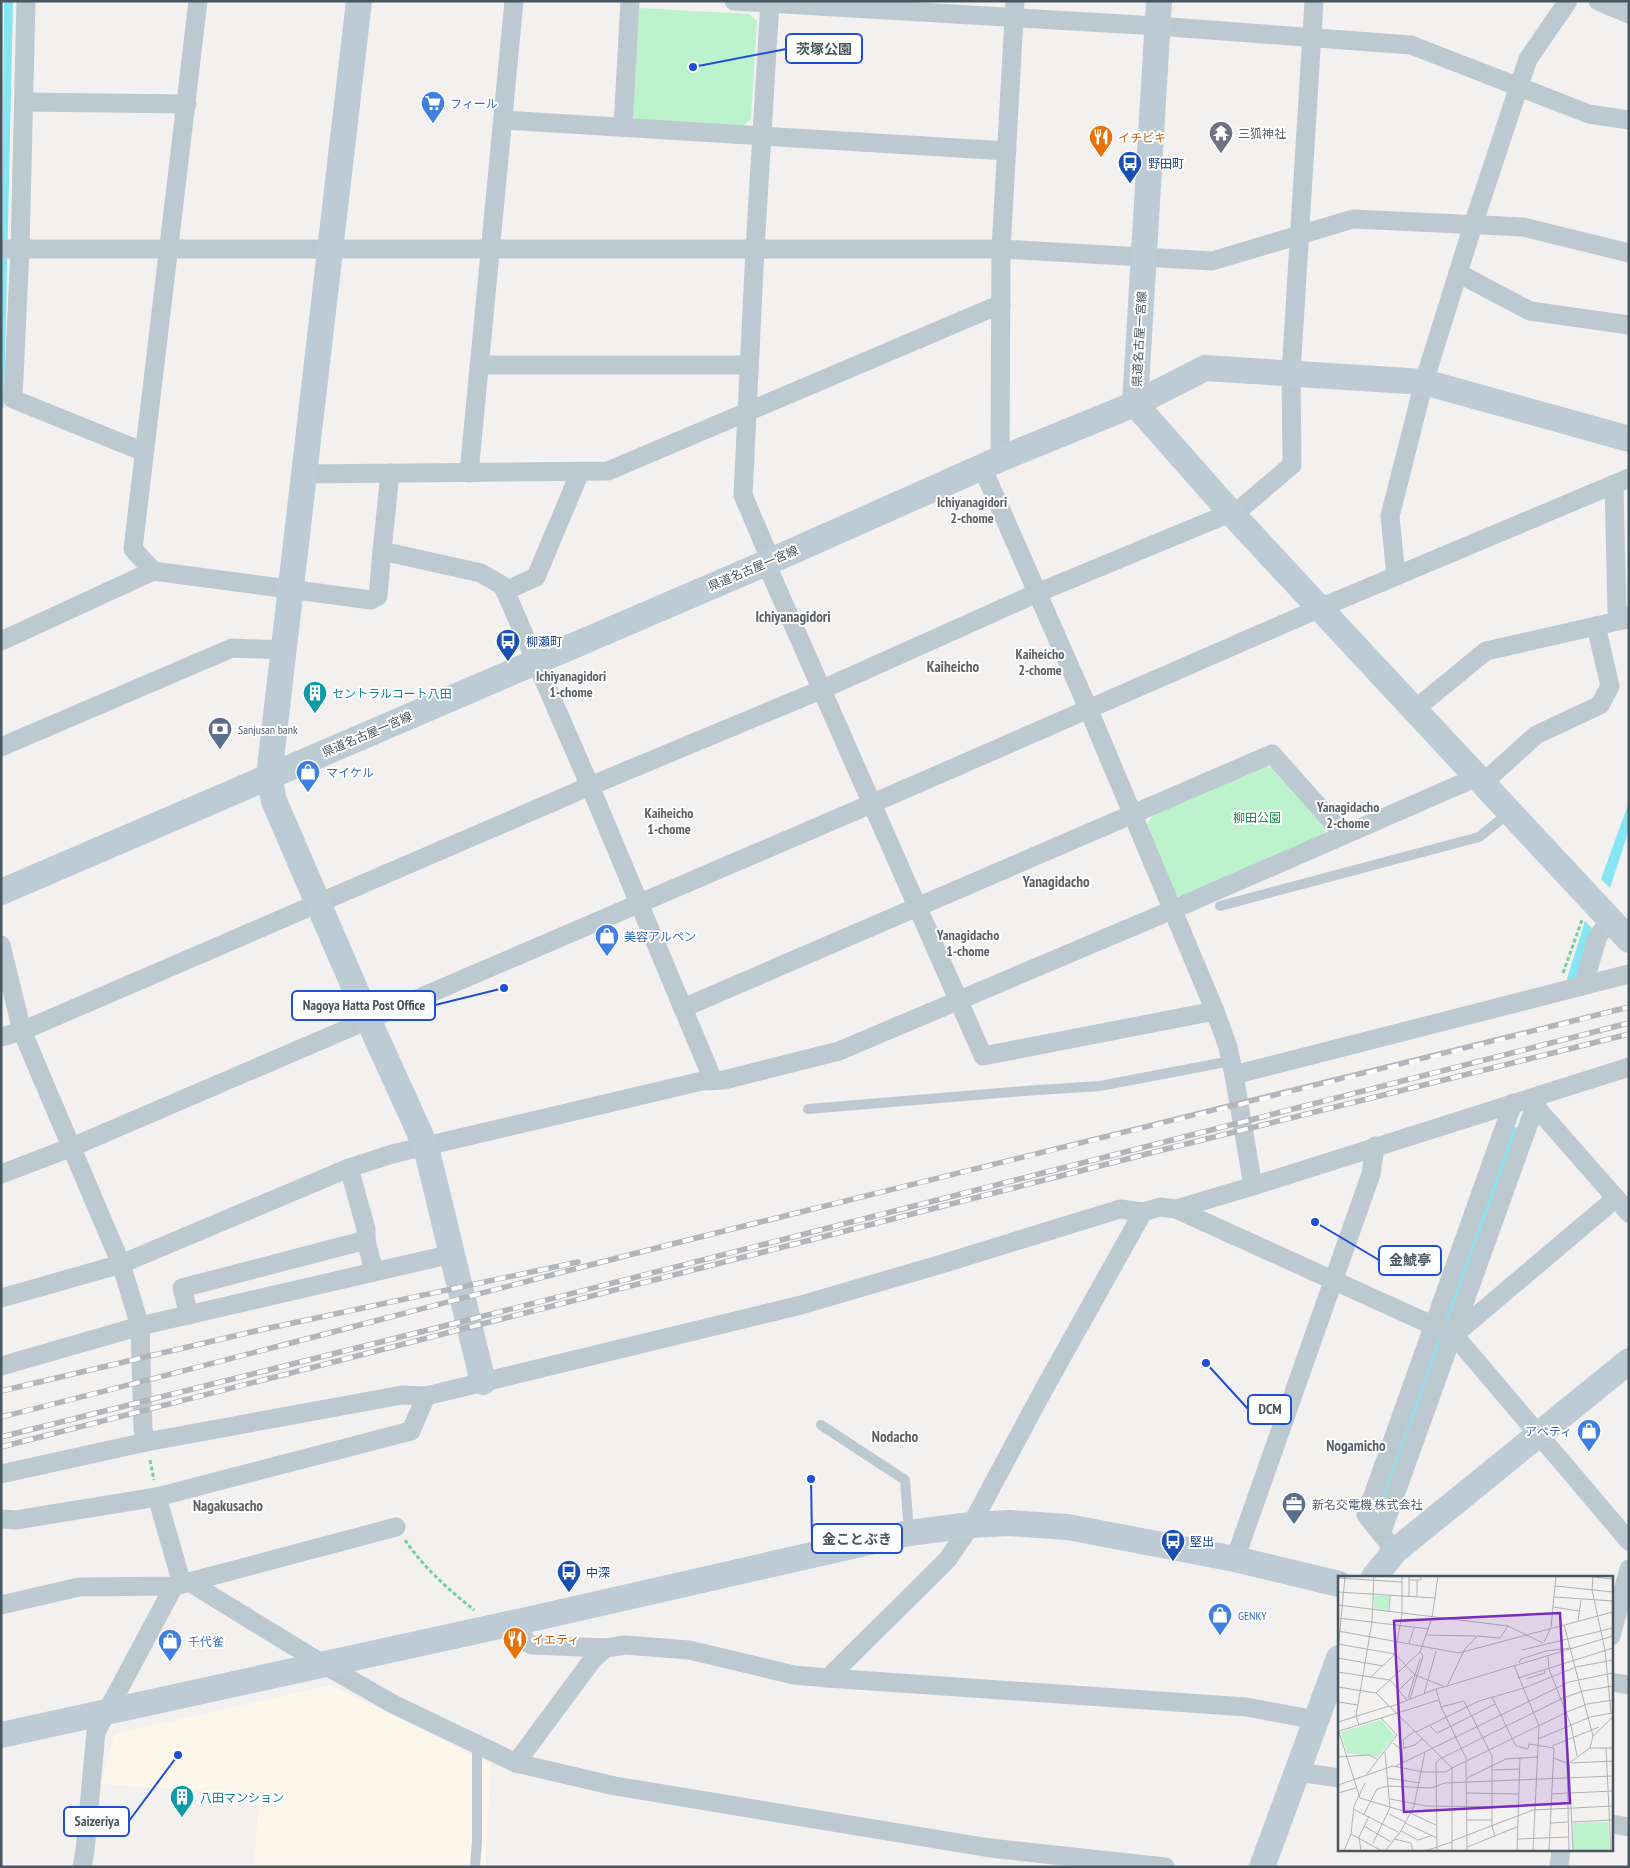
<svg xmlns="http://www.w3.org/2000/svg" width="1630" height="1868" font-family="'PT Sans Narrow','Noto Sans JP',sans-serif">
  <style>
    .commercial { fill: #fdf6ea }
    .green { fill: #bcf3cd }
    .water { fill: #86e5f3 }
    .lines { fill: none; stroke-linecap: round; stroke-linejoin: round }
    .path { stroke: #71d39b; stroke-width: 3; stroke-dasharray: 4 2.5; stroke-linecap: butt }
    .lane { stroke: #bdc9d0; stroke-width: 10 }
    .street { stroke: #bdc9d0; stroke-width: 19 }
    .secondary { stroke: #bdcbd5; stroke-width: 26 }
    .rail-casing { stroke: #b2b6bb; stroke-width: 5.5 }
    .rail { stroke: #fff; stroke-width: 4; stroke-dasharray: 11; stroke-linecap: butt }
    .labels { text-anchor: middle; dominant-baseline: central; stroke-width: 4; stroke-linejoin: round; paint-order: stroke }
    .shop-label { font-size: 12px; fill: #366cbe; stroke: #fff; text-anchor: start }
    .worship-label { font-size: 12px; fill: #5b616d; stroke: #fff; text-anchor: start }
    .food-label { font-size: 12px; fill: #c56008; stroke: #fff; text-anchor: start }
    .transit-label { font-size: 12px; fill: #164399; stroke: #fff; text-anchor: start }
    .street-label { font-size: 12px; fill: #47565f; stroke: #fff }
    .culture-label { font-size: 12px; fill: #0d838f; stroke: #fff; text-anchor: start }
    .service-label { font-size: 12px; fill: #4e5e75; stroke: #fff; text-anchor: start }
    .park-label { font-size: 12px; fill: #108842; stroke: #fff }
    .neighbourhood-label { font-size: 14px; font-weight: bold; fill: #5c6166; stroke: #fff }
    .quarter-label { font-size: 15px; font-weight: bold; fill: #5c6166; stroke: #fff }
    .inset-road { fill: none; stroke: #aeb2b6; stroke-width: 1 }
    .view { fill: #7b2cbf; fill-opacity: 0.15; stroke: #7b2cbf; stroke-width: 2.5 }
    .inset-edge { fill: none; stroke: #47565f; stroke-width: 2.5 }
    .leader { fill: none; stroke: #1d4ed8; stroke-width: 2 }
    .callout-dot { fill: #1d4ed8; stroke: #fff; stroke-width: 2 }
    .callout { fill: #fff; stroke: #1d4ed8; stroke-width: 2 }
    .callout-label { font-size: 14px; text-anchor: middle; font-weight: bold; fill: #47565f }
  </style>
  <rect width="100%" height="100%" fill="#f3f0f0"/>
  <polygon class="commercial" points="331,1685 491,1764 485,1867 254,1867 259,1795 101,1784 114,1734"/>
  <g class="green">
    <polygon points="640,8 749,14 757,21 751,119 743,126 638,120 630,113 635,14"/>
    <polygon points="1263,766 1274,768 1327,826 1323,838 1183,897 1176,895 1147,824 1154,814"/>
  </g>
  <g class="water">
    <polygon points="4,1 13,1 4,406 1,412"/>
    <polygon points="1629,802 1629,830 1610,888 1601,879"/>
    <polygon points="1585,921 1596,933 1581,980 1565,985"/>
    <polygon points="1512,1126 1521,1129 1382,1512 1374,1509"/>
  </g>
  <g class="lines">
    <g class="path">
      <polyline points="1563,973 1582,920"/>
      <polyline points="150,1460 154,1480"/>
      <path d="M 405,1540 C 424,1568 448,1589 474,1610"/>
    </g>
    <g class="lane">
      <polyline points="1220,906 1479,837 1509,813"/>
      <polyline points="808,1109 1024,1091 1100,1086 1231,1061"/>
      <polyline points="821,1425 905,1480 909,1532"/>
      <polyline points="475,1867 477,1841 477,1744"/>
    </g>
    <g class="street">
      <polyline points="26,1 20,249 13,399 144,452"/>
      <polyline points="198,1 133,549 153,571 371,600 378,596 382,551 481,573 503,586 590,786 713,1080"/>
      <polyline points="734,1 1157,26 1411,45 1589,114 1629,120"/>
      <polyline points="770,1 755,249 743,495 771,561"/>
      <polyline points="1598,1 1629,14"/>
      <polyline points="24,102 187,104"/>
      <polyline points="503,120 1007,151"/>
      <polyline points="623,127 630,1"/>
      <polyline points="1,249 1001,249 1212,261 1353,219 1523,227 1629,253"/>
      <polyline points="1458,273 1530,311 1629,325"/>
      <polyline points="479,365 749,365"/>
      <polyline points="1000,459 1001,249 1015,1"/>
      <polyline points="469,473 514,1"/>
      <polyline points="303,474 608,471 1001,304"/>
      <polyline points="1614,484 1617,611 1629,620"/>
      <polyline points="1233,515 1292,465 1291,373 1314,1"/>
      <polyline points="382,551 390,473"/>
      <polyline points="766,563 983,1056 1215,1011"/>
      <polyline points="1396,576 1390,516 1424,382 1473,225 1528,59 1568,1"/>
      <polyline points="505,591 536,577 580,472"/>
      <polyline points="1,641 153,571"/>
      <polyline points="1414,710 1486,651 1627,619"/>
      <polyline points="1,747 232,648 283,650"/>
      <polyline points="1483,783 1536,735 1600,705 1610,686 1596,626"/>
      <polyline points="1,945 22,1031 121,1264 140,1326 143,1429 146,1442"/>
      <polyline points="1583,986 1598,936 1611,920"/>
      <polyline points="683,1008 1272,754 1344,835"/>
      <polyline points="1,1037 22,1031 590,786 823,689 1037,593 1230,513"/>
      <polyline points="1234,1075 1629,974"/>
      <polyline points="1539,1097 1535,1106 1629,1213"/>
      <polyline points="349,1168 366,1229 366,1240 374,1272"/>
      <polyline points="1,1174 72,1147 871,804 1320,608 1629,478"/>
      <polyline points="1253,1186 1629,1067"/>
      <polyline points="1176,1209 1454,1335 1629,1541"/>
      <polyline points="1,1298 121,1264 349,1168 392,1154 702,1081 724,1080 839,1051 1172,910 1477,777"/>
      <polyline points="189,1315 182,1288 366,1240"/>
      <polyline points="1454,1335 1616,1198"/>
      <polyline points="1,1366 140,1326 452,1254"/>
      <polyline points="1,1474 146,1442 402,1395 426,1396 801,1305 935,1266 1120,1209 1143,1212"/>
      <polyline points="157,1497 182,1584"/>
      <polyline points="1,1519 16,1520 157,1497 411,1431 426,1396"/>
      <polyline points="1381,1534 1535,1106"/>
      <polyline points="1395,1551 1366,1515 1513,1103"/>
      <polyline points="1235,1559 1371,1174 1375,1146"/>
      <polyline points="189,1582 323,1664 393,1704 516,1763 615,1786 990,1848 1165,1867"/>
      <polyline points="1,1605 79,1587 174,1586 396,1527"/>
      <polyline points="516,1623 526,1642 532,1645 606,1648"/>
      <polyline points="1611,1636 1629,1569"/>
      <polyline points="828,1678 1246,1707 1316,1720"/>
      <polyline points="1611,1682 1629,1685"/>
      <polyline points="516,1763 593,1659 606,1648 625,1645 689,1650 794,1675 828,1678 948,1559 971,1525 1044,1389 1143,1212 1160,1207 1176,1209 1253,1186 1234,1075 1228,1047 1215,1011 1088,708 982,467"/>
      <polyline points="1298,1772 1339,1778"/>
      <polyline points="1611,1824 1629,1827"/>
      <polyline points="82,1867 85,1851 96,1732 174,1586"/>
      <polyline points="1559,1867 1561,1849"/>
    </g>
    <g class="secondary">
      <polyline points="359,1 269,776 274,801 368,1019 426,1147 483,1382"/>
      <polyline points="1135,404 1233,515 1629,940"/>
      <polyline points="1135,404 1159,1"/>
      <polyline points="1,892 766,563 1000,459 1135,404 1205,368 1424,382 1629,439"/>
      <polyline points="1374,1577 1395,1551 1629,1361"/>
      <path d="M 1,1735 C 304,1670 607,1603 909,1533 L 971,1525 L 1009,1523 L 1068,1527 L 1235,1559 L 1339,1584"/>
      <polyline points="1262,1867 1339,1658"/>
    </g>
    <defs>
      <g id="rail">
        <polyline points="1,1391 260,1330 578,1262"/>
        <path d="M 1,1417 C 236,1359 469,1295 704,1236 C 1012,1159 1321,1086 1629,1007"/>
        <polyline points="1,1437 468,1320 1629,1023"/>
        <polyline points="1,1447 1174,1147 1629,1034"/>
      </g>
    </defs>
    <use href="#rail" class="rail-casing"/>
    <use href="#rail" class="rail"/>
  </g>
  <defs>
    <symbol id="supermarket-pin" viewBox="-11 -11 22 30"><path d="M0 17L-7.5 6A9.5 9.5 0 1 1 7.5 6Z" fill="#3f7fe0" stroke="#fff"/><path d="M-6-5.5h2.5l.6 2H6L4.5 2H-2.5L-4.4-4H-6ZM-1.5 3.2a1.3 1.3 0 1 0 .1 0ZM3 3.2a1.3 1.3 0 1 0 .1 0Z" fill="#fff"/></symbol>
    <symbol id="temple-pin" viewBox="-11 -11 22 30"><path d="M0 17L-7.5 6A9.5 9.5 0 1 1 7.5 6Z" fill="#6b7280" stroke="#fff"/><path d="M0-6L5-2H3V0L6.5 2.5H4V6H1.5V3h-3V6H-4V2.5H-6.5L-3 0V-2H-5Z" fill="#fff"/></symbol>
    <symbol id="restaurant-pin" viewBox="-11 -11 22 30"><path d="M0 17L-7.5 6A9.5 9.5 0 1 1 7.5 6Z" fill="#e8710a" stroke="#fff"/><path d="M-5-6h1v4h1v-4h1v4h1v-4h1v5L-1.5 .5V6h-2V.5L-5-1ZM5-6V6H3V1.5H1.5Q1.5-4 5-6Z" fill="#fff"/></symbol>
    <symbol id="bus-pin" viewBox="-11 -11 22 30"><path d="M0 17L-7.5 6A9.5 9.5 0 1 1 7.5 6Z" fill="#1a4fb4" stroke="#fff"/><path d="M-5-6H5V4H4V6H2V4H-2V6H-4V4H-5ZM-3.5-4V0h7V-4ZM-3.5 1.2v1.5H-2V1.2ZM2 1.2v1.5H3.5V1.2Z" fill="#fff"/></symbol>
    <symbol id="building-pin" viewBox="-11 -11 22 30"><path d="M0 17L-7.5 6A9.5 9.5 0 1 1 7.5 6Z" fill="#0f9aa8" stroke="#fff"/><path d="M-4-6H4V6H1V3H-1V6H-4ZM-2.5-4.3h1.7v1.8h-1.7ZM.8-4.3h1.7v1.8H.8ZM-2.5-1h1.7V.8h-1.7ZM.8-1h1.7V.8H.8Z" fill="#fff"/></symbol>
    <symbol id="bank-pin" viewBox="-11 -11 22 30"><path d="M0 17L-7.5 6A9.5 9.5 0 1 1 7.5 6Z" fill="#5c6f8a" stroke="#fff"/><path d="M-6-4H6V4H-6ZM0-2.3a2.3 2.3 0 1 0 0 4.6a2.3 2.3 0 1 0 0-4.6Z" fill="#fff"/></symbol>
    <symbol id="shop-pin" viewBox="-11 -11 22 30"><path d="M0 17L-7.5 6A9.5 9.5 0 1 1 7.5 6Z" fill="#3f7fe0" stroke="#fff"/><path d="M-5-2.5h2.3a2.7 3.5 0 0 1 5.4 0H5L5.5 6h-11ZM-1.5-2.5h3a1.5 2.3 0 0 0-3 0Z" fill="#fff"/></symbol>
    <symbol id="office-pin" viewBox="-11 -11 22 30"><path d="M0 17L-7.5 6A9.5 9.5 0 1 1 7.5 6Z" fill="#5c6f8a" stroke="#fff"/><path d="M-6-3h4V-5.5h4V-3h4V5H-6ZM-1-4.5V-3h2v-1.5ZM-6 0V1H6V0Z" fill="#fff"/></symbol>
  </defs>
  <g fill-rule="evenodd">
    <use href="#supermarket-pin" x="419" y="89" width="28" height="38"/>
    <use href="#temple-pin" x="1207" y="119" width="28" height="38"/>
    <use href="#restaurant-pin" x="1087" y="123" width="28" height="38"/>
    <use href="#bus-pin" x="1116" y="149" width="28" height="38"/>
    <use href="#bus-pin" x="494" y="627" width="28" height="38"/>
    <use href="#building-pin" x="301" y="679" width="28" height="38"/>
    <use href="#bank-pin" x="206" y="715" width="28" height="38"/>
    <use href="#shop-pin" x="294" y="758" width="28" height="38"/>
    <use href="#shop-pin" x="593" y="922" width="28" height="38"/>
    <use href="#shop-pin" x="1575" y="1417" width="28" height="38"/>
    <use href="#office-pin" x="1280" y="1490" width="28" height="38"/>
    <use href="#bus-pin" x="1159" y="1527" width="28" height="38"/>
    <use href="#bus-pin" x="555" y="1558" width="28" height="38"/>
    <use href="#shop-pin" x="1206" y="1601" width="28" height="38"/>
    <use href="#restaurant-pin" x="501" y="1625" width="28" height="38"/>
    <use href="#shop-pin" x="156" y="1627" width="28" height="38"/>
    <use href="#building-pin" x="168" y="1783" width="28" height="38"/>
  </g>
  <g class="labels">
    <g class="shop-label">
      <text x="450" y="103">フィール</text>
      <text x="326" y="772">マイケル</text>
      <text x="624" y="936">美容アルペン</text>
      <text x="1572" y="1431" text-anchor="end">アペティ</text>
      <text x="1238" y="1615">GENKY</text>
      <text x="188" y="1641">千代雀</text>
    </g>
    <g class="worship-label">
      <text x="1238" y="133">三狐神社</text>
    </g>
    <g class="food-label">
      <text x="1118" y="137">イチビキ</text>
      <text x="532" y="1639">イエティ</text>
    </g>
    <g class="transit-label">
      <text x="1148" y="163">野田町</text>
      <text x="526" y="641">柳瀬町</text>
      <text x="1190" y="1541">堅出</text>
      <text x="586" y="1572">中深</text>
    </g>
    <g class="street-label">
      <text transform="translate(1139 339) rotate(-87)">県道名古屋一宮線</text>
      <text transform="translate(753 568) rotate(-23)">県道名古屋一宮線</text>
      <text transform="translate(367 734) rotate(-23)">県道名古屋一宮線</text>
    </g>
    <g class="culture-label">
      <text x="332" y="693">セントラルコート八田</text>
      <text x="200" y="1797">八田マンション</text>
    </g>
    <g class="service-label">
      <text x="238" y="729">Sanjusan bank</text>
      <text x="1312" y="1504">新名交電機 株式会社</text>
    </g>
    <g class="park-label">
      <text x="1257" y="817">柳田公園</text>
    </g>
    <g class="neighbourhood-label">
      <text x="972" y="502">Ichiyanagidori<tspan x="972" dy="16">2-chome</tspan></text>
      <text x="1040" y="654">Kaiheicho<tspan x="1040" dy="16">2-chome</tspan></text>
      <text x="571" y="676">Ichiyanagidori<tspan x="571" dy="16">1-chome</tspan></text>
      <text x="1348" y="807">Yanagidacho<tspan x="1348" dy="16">2-chome</tspan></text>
      <text x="669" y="813">Kaiheicho<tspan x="669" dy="16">1-chome</tspan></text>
      <text x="968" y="935">Yanagidacho<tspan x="968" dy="16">1-chome</tspan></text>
    </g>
    <g class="quarter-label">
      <text x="793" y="616">Ichiyanagidori</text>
      <text x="953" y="666">Kaiheicho</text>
      <text x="1056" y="881">Yanagidacho</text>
      <text x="895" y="1436">Nodacho</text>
      <text x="1356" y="1445">Nogamicho</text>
      <text x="228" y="1505">Nagakusacho</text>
    </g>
  </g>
  <g transform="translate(1338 1576)">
    <rect width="275" height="275" fill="#f3f0f0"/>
    <path d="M 36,20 L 51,20 L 50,35 L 36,32 ZM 43,144 L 57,160 L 40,181 L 9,177 L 3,156 ZM 270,246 L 272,275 L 235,275 L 235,247 Z" fill="#bcf3cd"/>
    <path class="inset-road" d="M 255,0 L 254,14 L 267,74 L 273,137M 255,1 L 275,3M 0,2 L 64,6M 71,4 L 83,4 L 83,0M 217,10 L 275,16M 0,16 L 97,22M 71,21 L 71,0M 79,21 L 79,4M 216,21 L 275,25M 0,29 L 170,50 L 205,67M 215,31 L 241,35M 51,36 L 52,19M 0,42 L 91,53M 240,45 L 243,24M 226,49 L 255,160M 0,55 L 121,77 L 275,36M 89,59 L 138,60M 206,66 L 213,51 L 218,0M 71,67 L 76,52M 0,68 L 57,78 L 77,99 L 105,110M 184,74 L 275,52M 0,76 L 7,0M 210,81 L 211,93 L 233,149 L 239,180M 0,82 L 45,90M 181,87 L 183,83 L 208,75 L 233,72M 176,89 L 201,150 L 195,275M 0,96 L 52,104 L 69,124M 33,101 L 57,78 L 64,38 L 64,0M 180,102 L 275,72M 188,103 L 207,97 L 206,94M 109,110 L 275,60M 0,111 L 38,117 L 82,76 L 94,42 L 100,0M 61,114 L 75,100M 86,118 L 98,75M 154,121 L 178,170 L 190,173 L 191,168 L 216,172 L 211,275M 70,122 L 82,83M 72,123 L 85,80 L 82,76M 0,126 L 20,129M 52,131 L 98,113M 103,131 L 126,125 L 151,174M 0,146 L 51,130M 21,149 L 18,140 L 34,46 L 36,0M 91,149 L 99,157 L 157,128M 0,153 L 22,222 L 72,237 L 98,249M 1,155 L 101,124M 78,156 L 141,125 L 186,112 L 238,91 L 275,84M 200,163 L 252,141 L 274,137M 55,167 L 64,174 L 65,187M 214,170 L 261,151M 66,172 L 65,164 L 77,155M 252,172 L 275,172M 268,172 L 273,275M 63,173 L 77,169 L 84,163M 151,174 L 154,181 L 154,250 L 157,260M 0,181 L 31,179 L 39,183M 104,182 L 225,122 L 245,115 L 275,110M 215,182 L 229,187 L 231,275M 129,184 L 103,131 L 98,113 L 109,110 L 127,73 L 139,60 L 162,62 L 170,50M 128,186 L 129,275M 233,187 L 275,185M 58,190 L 231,106 L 275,97M 154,194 L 182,193M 29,198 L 59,159 L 43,142M 50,202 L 82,207M 129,202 L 168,183 L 199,181M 0,209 L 55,190 L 85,196 L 108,196 L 114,192 L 38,117M 0,217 L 18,212M 129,217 L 180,218M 232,217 L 275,215M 213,218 L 230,217M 52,223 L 88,230 L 180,231M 15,233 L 60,256M 26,238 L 39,213 L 50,210 L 93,212 L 107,207 L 275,200M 51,238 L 67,246M 129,244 L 154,244M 233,246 L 275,244M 67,247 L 99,262M 212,247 L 230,246M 26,250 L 53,266M 63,255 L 80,264 L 92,260M 13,258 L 44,275M 56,263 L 73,267 L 75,275M 179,263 L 231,261M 114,265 L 195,234 L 275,230M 35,267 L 52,232 L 47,176M 129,271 L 179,251M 6,275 L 13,258 L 16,230 L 27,207M 23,275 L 21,261 L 31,240M 47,275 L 63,255 L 76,230 L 87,176M 87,275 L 114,266M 99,275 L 98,187 L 104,181M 114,275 L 114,192 L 229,136 L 249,128 L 275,124M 179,275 L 182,182M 235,275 L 231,187 L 252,172 L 255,160 L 275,141"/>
    <path class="view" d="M 222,37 L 232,227 L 66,236 L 56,45 Z"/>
    <rect width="275" height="275" class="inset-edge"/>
  </g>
  <path class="leader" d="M693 67L786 49M504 988L435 1005M1315 1222L1379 1260M1206 1363L1248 1409M811 1479L812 1539M178 1755L129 1821"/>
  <g class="callout-dot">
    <circle cx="693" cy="67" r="5"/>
    <circle cx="504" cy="988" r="5"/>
    <circle cx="1315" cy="1222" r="5"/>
    <circle cx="1206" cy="1363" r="5"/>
    <circle cx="811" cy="1479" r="5"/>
    <circle cx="178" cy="1755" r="5"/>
  </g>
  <g class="callout">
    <rect x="786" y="34" width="76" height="29" rx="5"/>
    <rect x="292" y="991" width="143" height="29" rx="5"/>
    <rect x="1379" y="1246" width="62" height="29" rx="5"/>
    <rect x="1248" y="1395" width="43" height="29" rx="5"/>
    <rect x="812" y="1524" width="90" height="29" rx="5"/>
    <rect x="64" y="1807" width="65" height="29" rx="5"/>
  </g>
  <g class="callout-label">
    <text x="824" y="54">茨塚公園</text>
    <text x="364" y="1010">Nagoya Hatta Post Office</text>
    <text x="1410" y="1265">金鯱亭</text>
    <text x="1270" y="1414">DCM</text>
    <text x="857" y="1544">金ことぶき</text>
    <text x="97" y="1826">Saizeriya</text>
  </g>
  <rect width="1630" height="1868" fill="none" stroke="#47565f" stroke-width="5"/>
</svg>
